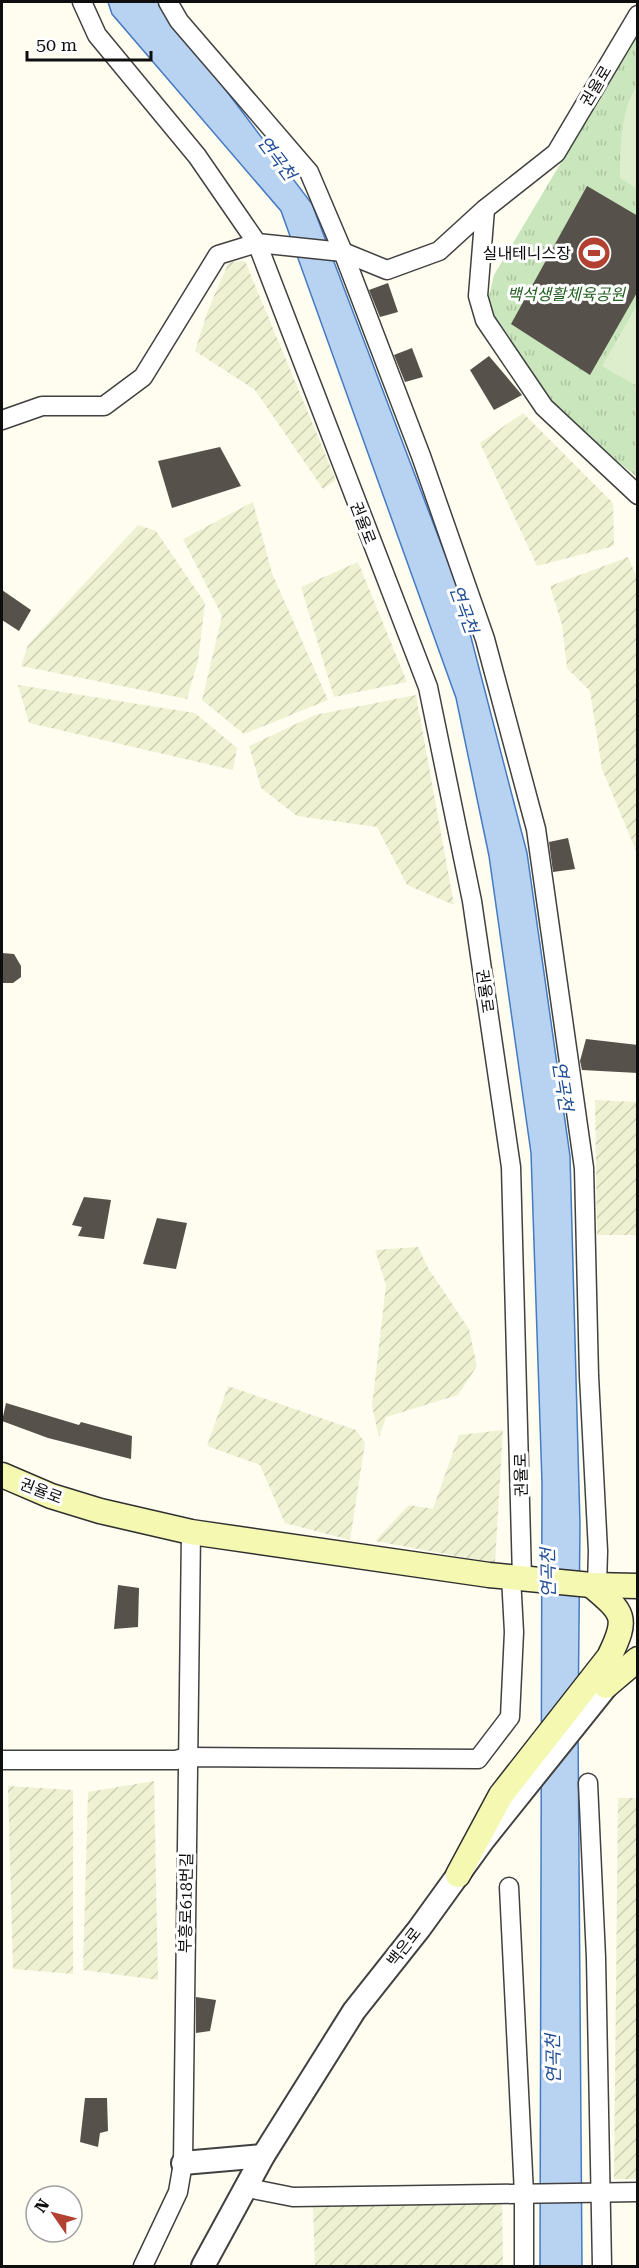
<svg xmlns="http://www.w3.org/2000/svg" width="639" height="2268" font-family="'Roboto Serif','Noto Sans KR',serif">
  <style>
    .farmland { fill: url(#farmland-furrows) }
    .park { fill: url(#park-tufts) }
    .pitch { fill: #ddeecd }
    .water { fill: #b8d2f1; stroke: #457bc2; stroke-width: 1.5 }
    .building { fill: #56514b }
    .lines { fill: none; stroke-linecap: round; stroke-linejoin: round }
    .minor-casing { stroke: #414141; stroke-width: 21 }
    .tertiary-casing { stroke: #414141; stroke-width: 26 }
    .secondary-casing { stroke: #303030; stroke-width: 27 }
    .minor { stroke: #fff; stroke-width: 18 }
    .tertiary { stroke: #fff; stroke-width: 22 }
    .secondary { stroke: #f4f8b0; stroke-width: 24 }
    .labels { text-anchor: middle; dominant-baseline: central; stroke-width: 6; stroke-linejoin: round; paint-order: stroke }
    .street-label { font-size: 16px; fill: #0e0e0e; stroke: #fff }
    .poi-label { font-size: 16px; fill: #0e0e0e; stroke: #fff; text-anchor: end }
    .park-label { font-size: 16px; font-style: italic; fill: #256123; stroke: #fff }
    .water-label { font-size: 18px; font-style: italic; fill: #214e96; stroke: #fff }
  </style>
  <defs>
    <pattern id="farmland-furrows" width="10" height="10" patternUnits="userSpaceOnUse" patternTransform="scale(1.5)"><rect width="10" height="10" fill="#eff2d2"/><path d="M-1 1l2-2M0 10L10 0M9 11l2-2" fill="none" stroke="#ccceb3"/></pattern>
    <pattern id="park-tufts" width="24" height="20" patternUnits="userSpaceOnUse" patternTransform="scale(1.5)"><rect width="24" height="20" fill="#cae6bc"/><path d="M3 7l-1-3M5 7V3M7 7l1-3M15 17l-1-3M17 17v-4M19 17l1-3" fill="none" stroke="#acc4a0"/></pattern>
  </defs>
  <rect width="100%" height="100%" fill="#fefdf0"/>
  <g class="farmland">
    <polygon points="245,261 336,480 323,489 255,390 195,351 208,310 229,262"/>
    <polygon points="523,413 613,503 614,546 537,566 480,443"/>
    <polygon points="253,502 272,573 328,700 244,734 202,700 222,616 183,539"/>
    <polygon points="138,525 156,531 205,603 198,661 187,699 21,666 28,645"/>
    <polygon points="628,557 638,580 637,853 602,769 590,691 567,668 562,625 550,586"/>
    <polygon points="358,562 407,682 334,697 301,587"/>
    <polygon points="18,685 195,713 237,748 233,770 29,723"/>
    <polygon points="416,695 454,905 407,885 377,827 297,816 261,788 249,746 315,715"/>
    <polygon points="595,1100 637,1102 637,1235 597,1235"/>
    <polygon points="418,1247 428,1268 469,1329 477,1366 458,1395 386,1417 379,1437 372,1406 386,1285 375,1250"/>
    <polygon points="228,1386 356,1430 365,1443 350,1540 285,1523 260,1465 207,1446"/>
    <polygon points="503,1430 495,1563 375,1541 409,1505 433,1509 459,1435"/>
    <polygon points="154,1781 158,1980 83,1970 88,1792"/>
    <polygon points="8,1786 73,1790 73,1974 13,1969"/>
    <polygon points="618,1798 637,1798 637,2179 614,2179"/>
    <polygon points="502,2200 503,2266 315,2266 313,2205"/>
  </g>
  <polygon class="park" points="637,35 637,477 567,421 486,308 494,275"/>
  <g class="pitch">
    <path d="M 637,86 L 637,189 L 620,178 C 620,149 620,111 637,86 Z"/>
    <polygon points="637,305 637,386 602,366"/>
  </g>
  <polygon class="water" points="108,2 159,2 312,204 459,591 527,853 570,1156 580,1524 578,1726 582,2266 540,2266 542,1483 531,1153 489,856 456,698 281,211 112,14"/>
  <g class="building">
    <polygon points="587,186 638,216 638,291 590,375 511,324"/>
    <polygon points="388,283 398,312 380,317 369,290"/>
    <polygon points="412,348 423,377 405,382 394,355"/>
    <polygon points="489,356 522,395 494,410 470,370"/>
    <polygon points="220,447 241,486 172,508 158,461"/>
    <polygon points="2,590 31,610 19,631 2,620"/>
    <polygon points="568,838 575,869 553,872 549,842"/>
    <polygon points="2,953 14,954 21,966 21,977 13,983 2,983"/>
    <polygon points="586,1039 638,1045 638,1073 582,1070 580,1061"/>
    <polygon points="84,1197 111,1200 104,1239 78,1236 82,1227 72,1225"/>
    <polygon points="157,1218 187,1223 176,1269 143,1264"/>
    <polygon points="6,1403 79,1425 81,1422 132,1436 131,1459 48,1438 2,1421"/>
    <polygon points="118,1585 139,1588 138,1627 114,1629"/>
    <polygon points="196,1997 216,2000 210,2031 196,2033"/>
    <polygon points="85,2098 107,2098 108,2131 100,2133 98,2147 80,2142"/>
  </g>
  <g class="lines">
    <defs>
      <g id="minor">
        <polyline points="82,2 97,35 197,156 257,243 428,687 472,901 511,1167 522,1578"/>
        <polyline points="168,2 179,21 309,172 343,252 421,456 485,639 536,829 584,1168 589,1376 598,1551 597,1585"/>
        <polyline points="485,209 478,296 485,320 544,407 638,495"/>
        <polyline points="2,420 42,406 104,406 143,377 218,255 257,243 343,252 387,270 439,251 485,209 556,153 638,15"/>
        <polyline points="2,1760 176,1760 187,1757 478,1759 510,1717 514,1632 511,1577"/>
        <polyline points="588,1783 596,1958 602,2266"/>
        <polyline points="509,1887 524,2194 524,2266"/>
        <polyline points="248,2188 293,2197 638,2192"/>
        <polyline points="143,2266 178,2192 183,2163 191,1532"/>
      </g>
      <g id="tertiary">
        <polyline points="183,2163 263,2156"/>
        <polyline points="203,2266 263,2156 354,2011 419,1929 484,1839 617,1673"/>
      </g>
      <g id="secondary">
        <polyline points="2,1475 51,1496 100,1511 191,1532 489,1575 591,1585 638,1586"/>
        <polyline points="606,1686 638,1659"/>
        <path d="M 458,1875 L 501,1795 L 609,1657 C 629,1617 624,1613 591,1585"/>
      </g>
    </defs>
    <use href="#minor" class="minor-casing"/>
    <use href="#tertiary" class="tertiary-casing"/>
    <use href="#secondary" class="secondary-casing"/>
    <use href="#minor" class="minor"/>
    <use href="#tertiary" class="tertiary"/>
    <use href="#secondary" class="secondary"/>
  </g>
  <defs>
    <symbol id="stadium-disc" viewBox="-11 -11 22 22"><circle r="9.5" fill="#b34131" stroke="#fff"/><path d="M0-5a6.5 5 0 1 0 0 10a6.5 5 0 1 0 0-10ZM-3.5-1.8h7v3.6h-7Z" fill="#fff"/></symbol>
  </defs>
  <g fill-rule="evenodd">
    <use href="#stadium-disc" x="575" y="234" width="38" height="38"/>
  </g>
  <g class="labels">
    <g class="street-label">
      <text transform="translate(596 86) rotate(-59)">권율로</text>
      <text transform="translate(363 523) rotate(69)">권율로</text>
      <text transform="translate(485 991) rotate(82)">권율로</text>
      <text transform="translate(521 1475) rotate(-91)">권율로</text>
      <text transform="translate(41 1491) rotate(21)">권율로</text>
      <text transform="translate(186 1903) rotate(-89)">부흥로618번길</text>
      <text transform="translate(404 1947) rotate(-52)">백은로</text>
    </g>
    <g class="poi-label">
      <text x="571" y="253">실내테니스장</text>
    </g>
    <g class="park-label">
      <text x="566" y="294">백석생활체육공원</text>
    </g>
    <g class="water-label">
      <text transform="translate(277 158) rotate(53)">연곡천</text>
      <text transform="translate(464 609) rotate(70)">연곡천</text>
      <text transform="translate(563 1086) rotate(81)">연곡천</text>
      <text transform="translate(548 1573) rotate(-91)">연곡천</text>
      <text transform="translate(553 2059) rotate(-91)">연곡천</text>
    </g>
  </g>
  <rect width="639" height="2268" fill="none" stroke="#0e0e0e" stroke-width="6"/>
  <g transform="translate(54 2214) rotate(305)"><circle r="28" fill="#ffffff" stroke="#9f9f9f" stroke-width="1.5"/>
  <path d="M0-4.5L10 22L0 15L-10 22Z" fill="#b34131"/>
  <text y="-9" font-size="16" font-weight="bold" text-anchor="middle" fill="#0e0e0e">N</text>
  </g>
  <path d="M27 51v9h124v-9" fill="none" stroke="#0e0e0e" stroke-width="3"/>
  <text x="36" y="51" font-size="18" fill="#0e0e0e" stroke="#ffffff" stroke-width="4.5" paint-order="stroke">50 m</text>
</svg>
